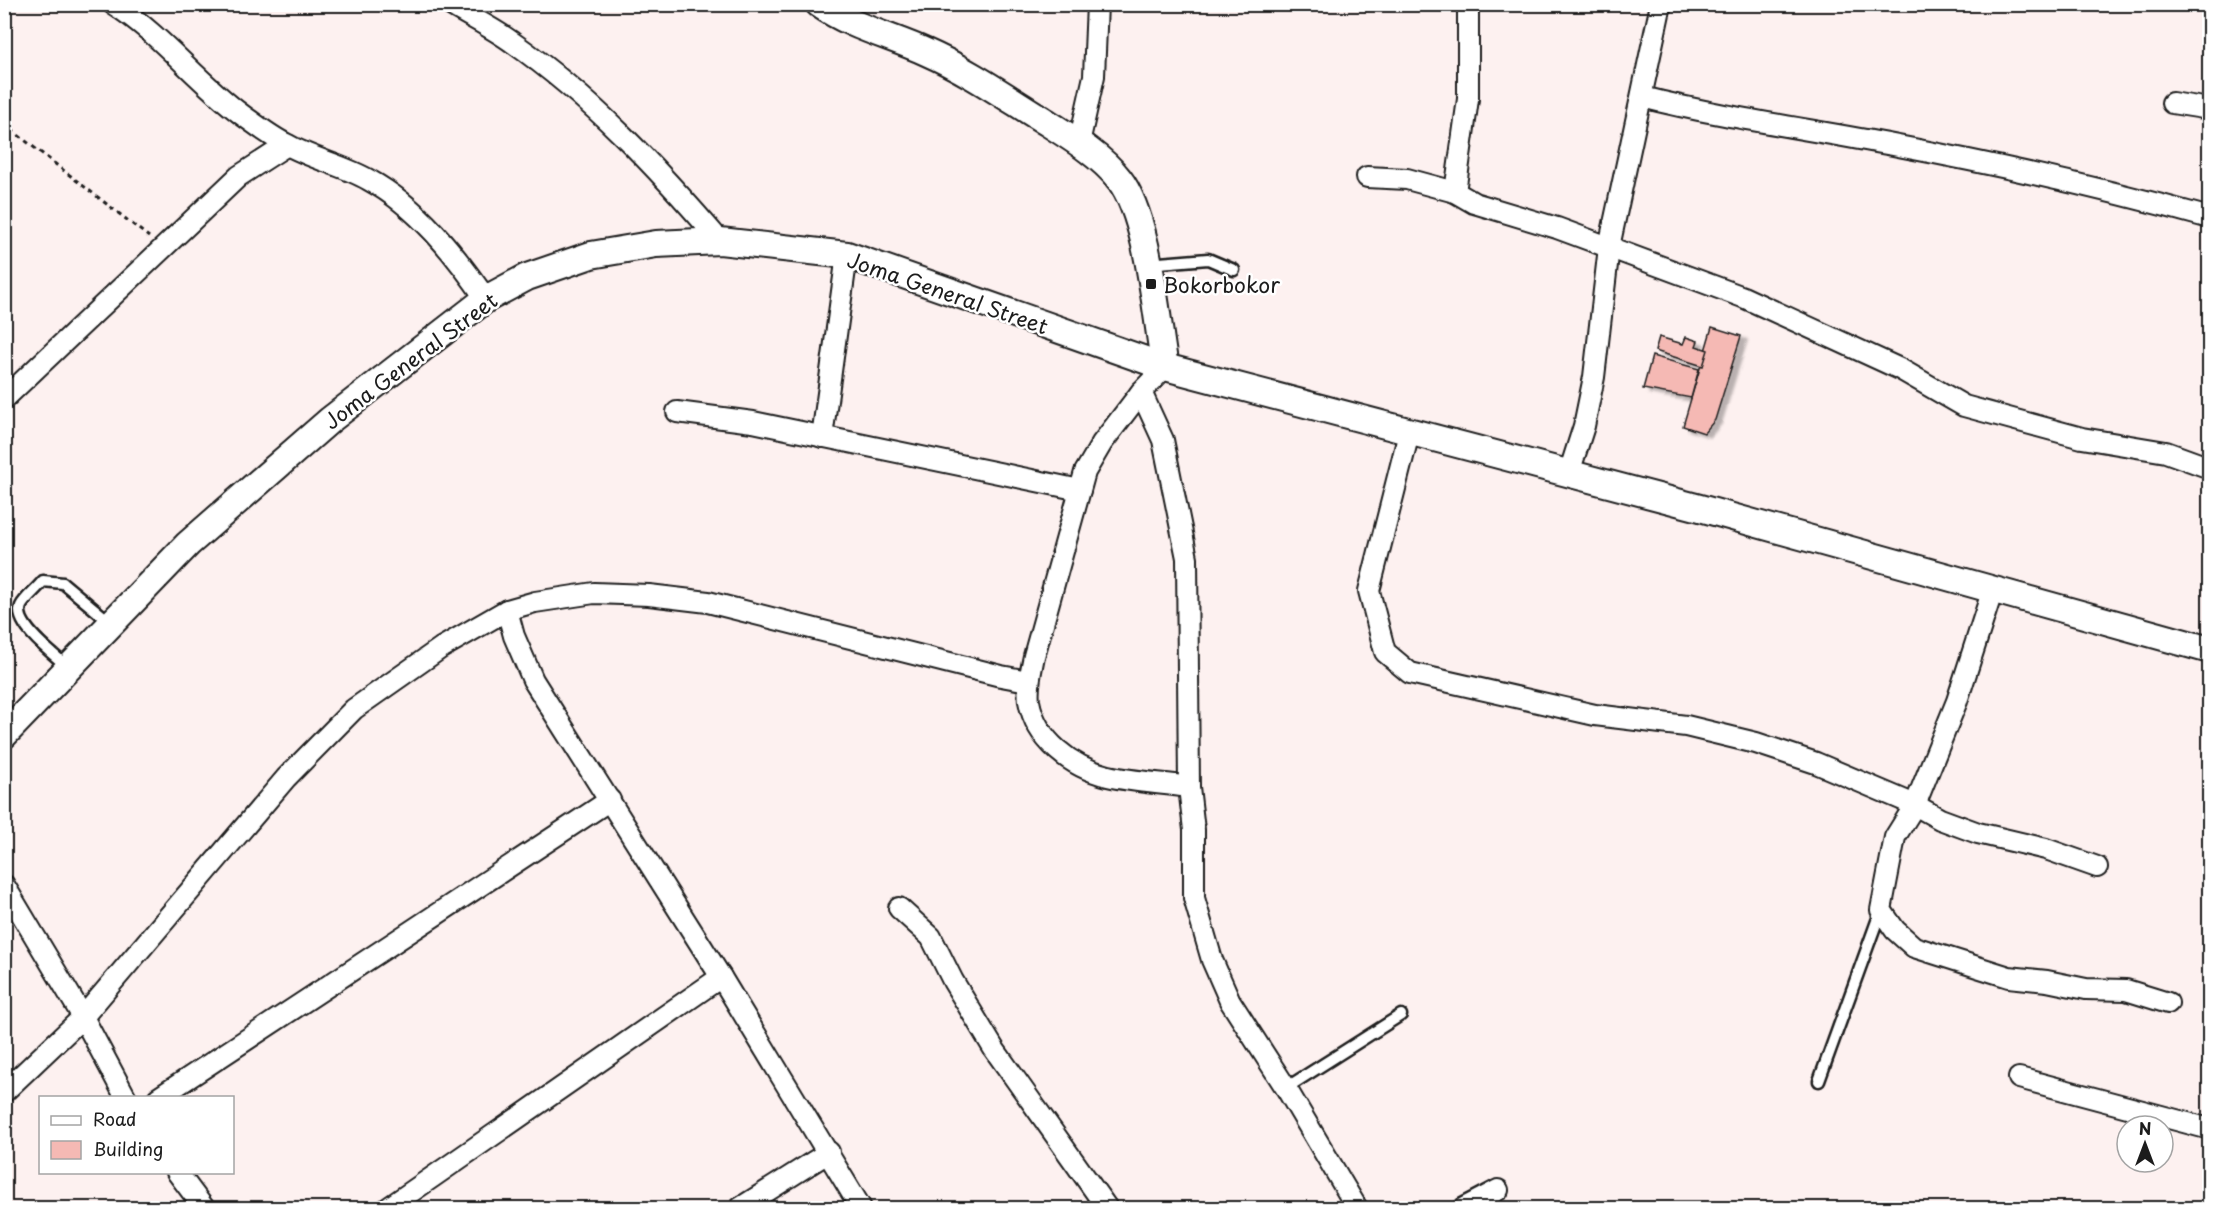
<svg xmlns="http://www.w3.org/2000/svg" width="2214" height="1213" font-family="'Playpen Sans',sans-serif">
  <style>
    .building { fill: #f5b9b4; stroke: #1c1c1c; stroke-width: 1.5; filter: url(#shadow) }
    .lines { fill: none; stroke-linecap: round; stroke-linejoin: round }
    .service-casing { stroke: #1c1c1c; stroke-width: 15 }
    .minor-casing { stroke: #1c1c1c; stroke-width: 24 }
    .tertiary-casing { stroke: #1c1c1c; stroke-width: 30 }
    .path { stroke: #1c1c1c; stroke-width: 3; stroke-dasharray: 4.5 4.5; stroke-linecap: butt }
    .service { stroke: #fff; stroke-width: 10 }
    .minor { stroke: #fff; stroke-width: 20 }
    .tertiary { stroke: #fff; stroke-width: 26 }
    .poi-dot { fill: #1c1c1c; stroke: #fff; stroke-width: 2 }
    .labels { text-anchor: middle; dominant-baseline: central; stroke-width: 5; stroke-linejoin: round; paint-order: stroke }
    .poi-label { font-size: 21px; fill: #1c1c1c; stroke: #fff; text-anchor: start }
    .street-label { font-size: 21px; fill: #1c1c1c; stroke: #fff }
  </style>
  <defs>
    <filter id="shadow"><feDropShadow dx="6" dy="4" stdDeviation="1.5" flood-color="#0004"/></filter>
  </defs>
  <rect width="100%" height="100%" fill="#fdf1f0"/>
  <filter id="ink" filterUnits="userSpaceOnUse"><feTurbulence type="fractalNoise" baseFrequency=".0167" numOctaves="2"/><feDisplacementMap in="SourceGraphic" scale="12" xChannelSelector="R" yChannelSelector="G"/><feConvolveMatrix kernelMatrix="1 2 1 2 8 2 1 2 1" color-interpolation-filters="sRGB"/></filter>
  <g filter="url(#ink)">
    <g class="building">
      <polygon points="1712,327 1741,336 1715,420 1704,433 1683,426"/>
      <polygon points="1659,337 1683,344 1686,337 1698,341 1696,346 1708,350 1703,366 1655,351"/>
      <polygon points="1652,356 1699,369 1691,398 1643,389"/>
    </g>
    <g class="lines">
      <defs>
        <g id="service">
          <polyline points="1147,264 1208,259 1234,270"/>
          <path d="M 69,668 C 56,656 13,625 21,606 C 25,598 37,589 43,581 L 63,583 L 111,623"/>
          <polyline points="1819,1081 1881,910"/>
          <polyline points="1286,1088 1401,1015"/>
        </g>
        <g id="minor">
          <path d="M 113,4 C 161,34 196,81 241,114 C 255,124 270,136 286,144 C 312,159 343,165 369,180 C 418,207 455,254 486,299"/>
          <path d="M 449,4 C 470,17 493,28 512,42 C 592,98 657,168 720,241"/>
          <path d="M 1642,97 C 1725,118 1810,129 1893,145 C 1999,165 2105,189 2210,218"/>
          <polyline points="2172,103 2210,109"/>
          <polyline points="1079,143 1094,76 1097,4"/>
          <polyline points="1367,177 1407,179 1455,192 1474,203 1557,228 1743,297 1900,369 1964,406 2082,438 2166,452 2210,468"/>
          <polyline points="1455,192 1468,99 1468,4"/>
          <polyline points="1165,367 1141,392 1163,440 1187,558 1189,787 1194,830 1194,898 1212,960 1230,1001 1286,1088 1357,1208"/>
          <path d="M 1141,392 L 1102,443 L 1085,472 L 1034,656 C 1031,671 1027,686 1029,701 C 1036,740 1071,767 1108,776 C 1134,782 1163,783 1189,787"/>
          <polyline points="4,399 239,176 287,145"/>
          <polyline points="677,412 753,422 1080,490"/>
          <polyline points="1409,433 1369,591 1385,652 1410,673 1595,715 1686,726 1756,743 1816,763 1915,805 1940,819 1978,833 2046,849 2097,867"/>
          <polyline points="822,437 847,255"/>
          <polyline points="1569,473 1584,426 1594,377 1609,247 1661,4"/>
          <polyline points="1993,589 1957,701 1915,805 1895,837 1881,910 1895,930 1914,947 2009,977 2047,981 2086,989 2126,990 2168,1003"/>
          <polyline points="507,610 514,636 533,680 721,977 861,1208"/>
          <polyline points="4,885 83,1017 126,1098"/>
          <polyline points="899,908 931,937 953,981 994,1049 1107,1208"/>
          <polyline points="2019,1078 2210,1129"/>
          <polyline points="4,1092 83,1017 286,778 354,709 441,648 507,610 535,602 594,593 649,595 708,602 1001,676 1028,681"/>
          <polyline points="158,1098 610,800"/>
          <polyline points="177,1172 204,1208"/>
          <polyline points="388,1208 721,977"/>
          <polyline points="740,1208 829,1152"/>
          <polyline points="1464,1208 1498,1190"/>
        </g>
        <g id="tertiary">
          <path d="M 819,4 C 851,27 891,36 926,52 C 967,70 1003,95 1040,118 C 1065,134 1101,155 1119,179 C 1149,217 1156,318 1165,367"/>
          <polyline points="4,735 188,544 330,420 486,299 527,277 591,255 656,244 720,241 847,255 1165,367 1700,508 2210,650"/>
        </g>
      </defs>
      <use href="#service" class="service-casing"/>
      <use href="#minor" class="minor-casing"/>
      <use href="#tertiary" class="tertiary-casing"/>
      <polyline class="path" points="4,124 149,237"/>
      <use href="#service" class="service"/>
      <use href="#minor" class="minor"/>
      <use href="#tertiary" class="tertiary"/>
    </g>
  </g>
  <rect class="poi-dot" x="1145" y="278" width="12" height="12" rx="3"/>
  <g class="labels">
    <g class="poi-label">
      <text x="1163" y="284">Bokorbokor</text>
    </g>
    <g class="street-label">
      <text transform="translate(948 292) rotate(19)">Joma General Street</text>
      <text transform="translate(410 360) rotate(-37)">Joma General Street</text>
    </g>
  </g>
  <rect width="2214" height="1213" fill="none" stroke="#fff" stroke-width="24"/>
  <rect x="12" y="12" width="2190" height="1189" fill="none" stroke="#1c1c1c" stroke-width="2" filter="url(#ink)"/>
  <rect x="39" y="1096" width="195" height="78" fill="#ffffff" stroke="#a4a4a4" stroke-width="1.5"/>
  <rect x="51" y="1116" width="30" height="9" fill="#ffffff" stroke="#a4a4a4" stroke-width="1.5"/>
  <text x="93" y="1126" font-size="18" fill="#1c1c1c">Road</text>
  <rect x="51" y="1141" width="30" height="18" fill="#f5b9b4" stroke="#a4a4a4" stroke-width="1.5"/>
  <text x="93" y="1156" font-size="18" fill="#1c1c1c">Building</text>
  <g transform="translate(2145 1144)"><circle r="28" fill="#ffffff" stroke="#a4a4a4" stroke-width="1.5"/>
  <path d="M0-4.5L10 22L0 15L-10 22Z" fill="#1c1c1c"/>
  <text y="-9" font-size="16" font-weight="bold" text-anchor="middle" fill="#1c1c1c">N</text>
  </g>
</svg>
